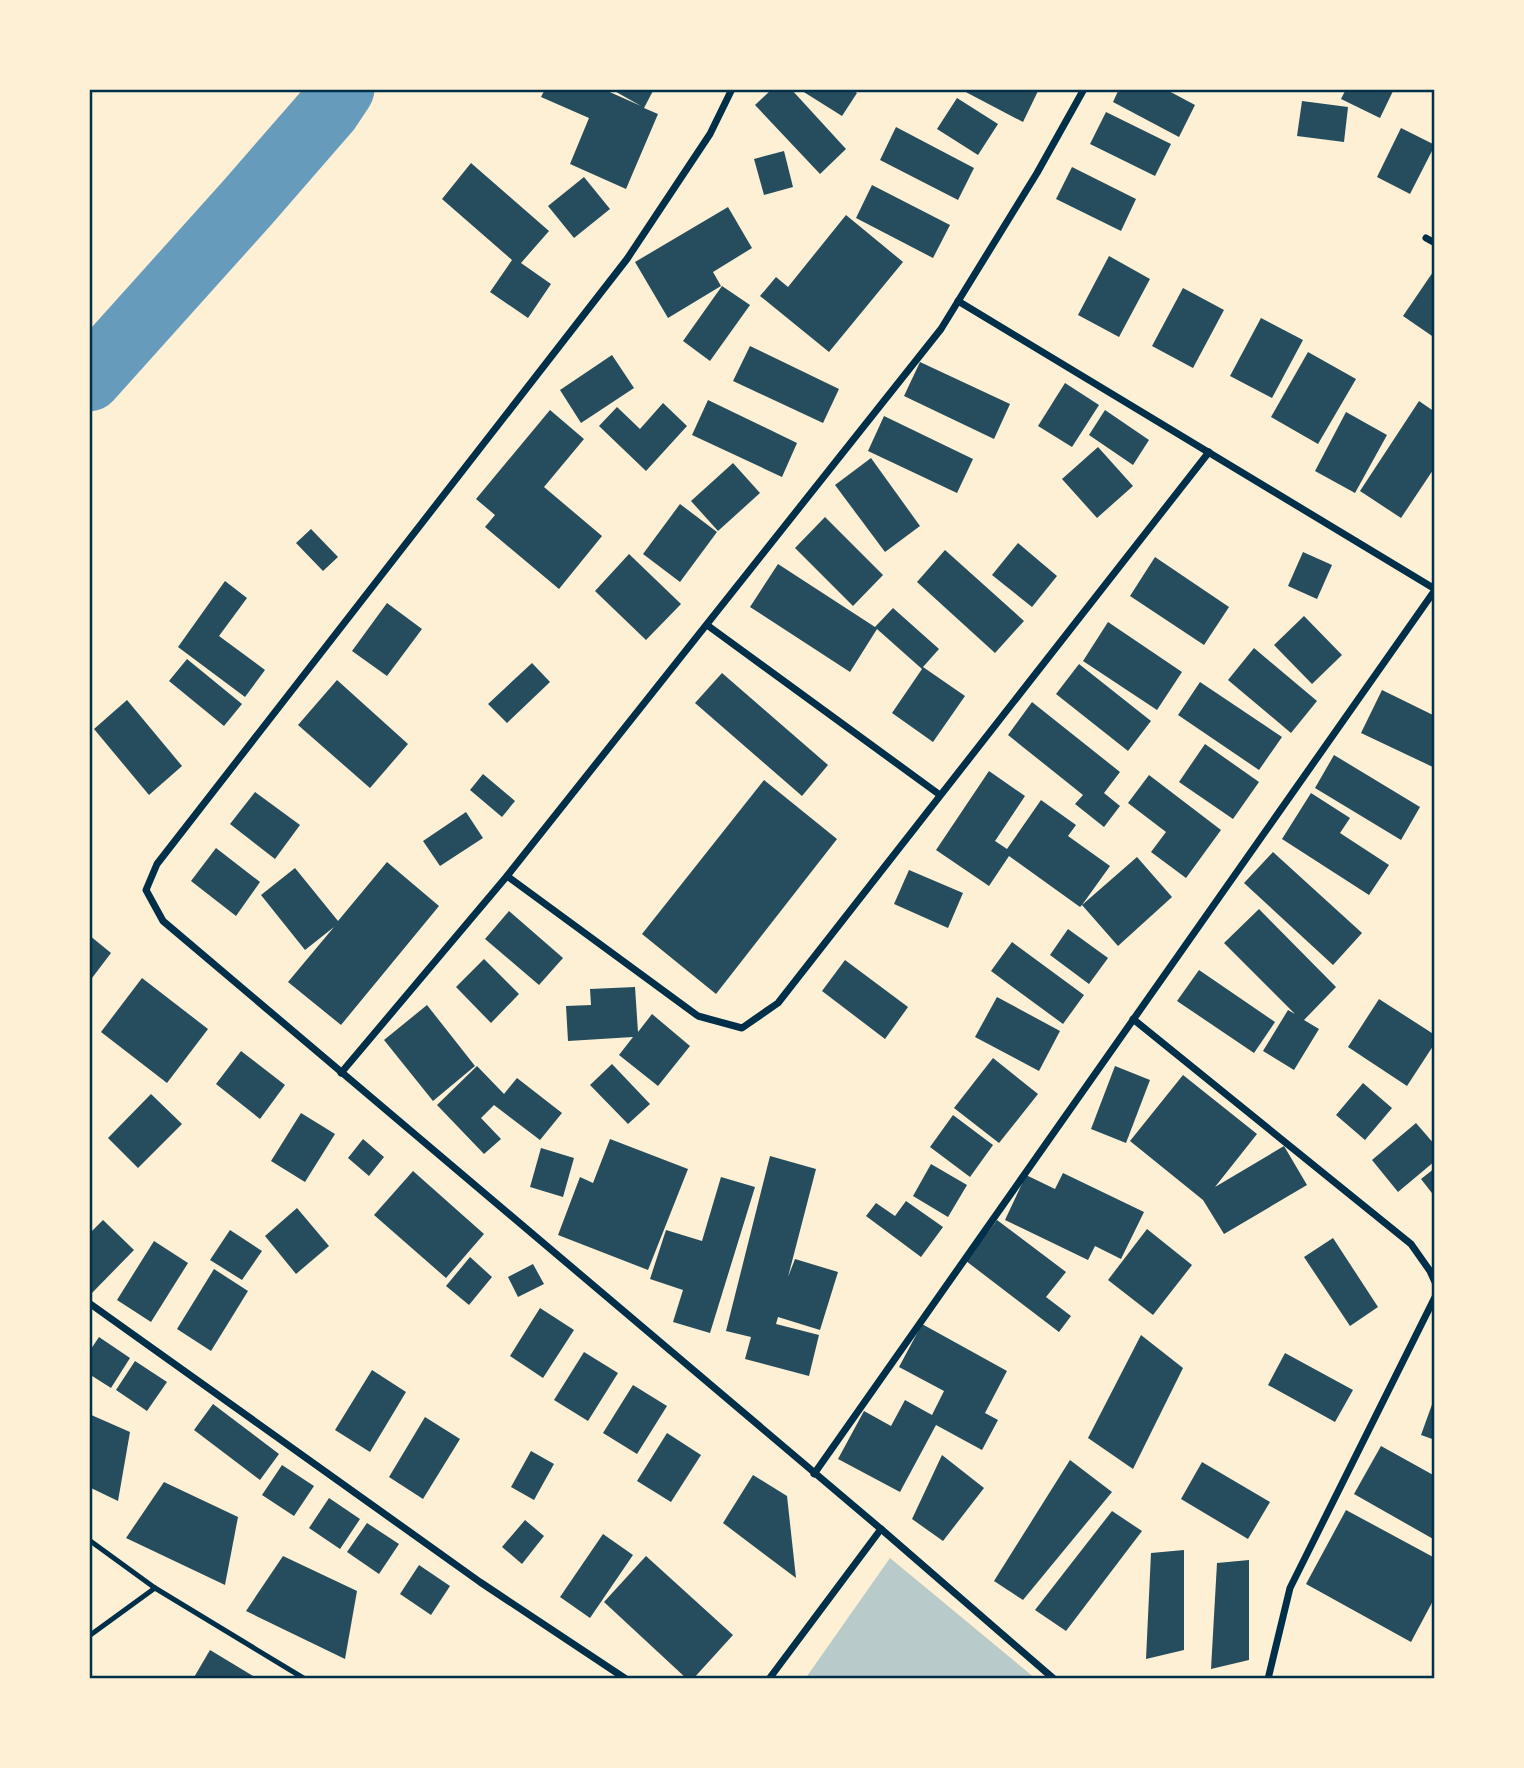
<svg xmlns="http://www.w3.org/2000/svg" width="1524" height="1768" font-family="Roboto,sans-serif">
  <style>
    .green { fill: #b9caca }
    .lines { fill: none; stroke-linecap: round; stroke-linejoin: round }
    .river { stroke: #669bbc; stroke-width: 65 }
    .building { fill: #264d5e }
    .service { stroke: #003049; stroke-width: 5 }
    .minor { stroke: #003049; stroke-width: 7 }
    .neatline { fill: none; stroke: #003049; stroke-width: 2.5 }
  </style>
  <rect width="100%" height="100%" fill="#fdf0d5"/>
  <polygon class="green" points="890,1558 1036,1679 805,1679"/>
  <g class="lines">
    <polyline class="river" points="89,379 248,202 328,110 342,89"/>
  </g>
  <g class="building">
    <polygon points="545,89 603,89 641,106 611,89 654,89 644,108 658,114 626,189 570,164 589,118 541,97"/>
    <polygon points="772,89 791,89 846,149 820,174 755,105"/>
    <polygon points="799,89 851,89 857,93 842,116"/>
    <polygon points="960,89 1039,89 1023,122"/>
    <polygon points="1119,89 1165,89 1195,105 1179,137 1113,102"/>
    <polygon points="1346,89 1394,89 1380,118 1341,99"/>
    <polygon points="957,98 998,124 978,155 937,129"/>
    <polygon points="1302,101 1348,107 1344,142 1297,136"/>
    <polygon points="1106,112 1171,144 1155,176 1090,144"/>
    <polygon points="896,127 974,168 958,200 880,160"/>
    <polygon points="1401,128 1435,145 1410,194 1377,177"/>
    <polygon points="784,151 793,187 764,195 754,159"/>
    <polygon points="471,163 549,231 521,263 551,284 528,318 490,292 512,260 442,199"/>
    <polygon points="1072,167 1136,199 1121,231 1056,199"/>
    <polygon points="584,177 610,209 574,238 548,206"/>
    <polygon points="872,185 950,225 933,258 856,218"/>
    <polygon points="728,207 752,248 713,272 721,286 668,318 635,262"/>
    <polygon points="846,215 903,262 829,352 760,296 776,277 788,287"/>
    <polygon points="1109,256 1150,279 1119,337 1078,315"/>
    <polygon points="1435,269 1435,338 1403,316"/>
    <polygon points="722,286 750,305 710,361 683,341"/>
    <polygon points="1183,288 1224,310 1193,368 1152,346"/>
    <polygon points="1261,318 1303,340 1272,398 1230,376"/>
    <polygon points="750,346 839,389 823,423 733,381"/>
    <polygon points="1308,352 1356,379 1318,444 1271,417"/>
    <polygon points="612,355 634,388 581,423 560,390"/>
    <polygon points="920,362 1010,404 994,439 904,396"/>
    <polygon points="1065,383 1099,405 1072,447 1038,426"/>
    <polygon points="708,400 797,443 782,477 692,435"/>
    <polygon points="1419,401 1435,412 1435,467 1401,518 1360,491"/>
    <polygon points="663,403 687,426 646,471 599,426 617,407 640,429"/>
    <polygon points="550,410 584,439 544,487 602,536 559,589 485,527 495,515 476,499"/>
    <polygon points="1105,410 1149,440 1133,465 1089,435"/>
    <polygon points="1346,412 1387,435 1355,493 1315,471"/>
    <polygon points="884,416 973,459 957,493 868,451"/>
    <polygon points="1098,447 1133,486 1097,518 1062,479"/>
    <polygon points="871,458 920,526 885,552 835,485"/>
    <polygon points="733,463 760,493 718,531 691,501"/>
    <polygon points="680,504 717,532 680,582 643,554"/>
    <polygon points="825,517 883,575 853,606 795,548"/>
    <polygon points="311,529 338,557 323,571 296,543"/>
    <polygon points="1018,543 1057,576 1032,607 992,575"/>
    <polygon points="945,550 1024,621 995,653 917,582"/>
    <polygon points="1303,552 1332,565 1317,599 1288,586"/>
    <polygon points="629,554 681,604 646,640 595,591"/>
    <polygon points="1155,557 1229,607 1204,645 1130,596"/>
    <polygon points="778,564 875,627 893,608 939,649 923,667 965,696 933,742 892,713 922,669 877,629 850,672 750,607"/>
    <polygon points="225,581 247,598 219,636 265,670 245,697 178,647"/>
    <polygon points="387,603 422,629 387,676 352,651"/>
    <polygon points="1304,616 1342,655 1312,684 1274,645"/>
    <polygon points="1108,622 1182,672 1157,710 1083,661"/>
    <polygon points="1254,648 1317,701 1291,733 1228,680"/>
    <polygon points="187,659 242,704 224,726 169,681"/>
    <polygon points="532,663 550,682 507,723 488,704"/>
    <polygon points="1079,664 1151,721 1128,751 1056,694"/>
    <polygon points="722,673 828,765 802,796 695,703"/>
    <polygon points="337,680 408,744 370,788 298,725"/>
    <polygon points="1200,682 1282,737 1259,770 1178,715"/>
    <polygon points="1382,690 1435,716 1435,768 1361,733"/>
    <polygon points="127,700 182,766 149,795 94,729"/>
    <polygon points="1032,702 1120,772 1104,793 1120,806 1104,827 1075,804 1083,795 1008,735"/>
    <polygon points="1205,744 1259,782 1233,819 1179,782"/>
    <polygon points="1334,755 1420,807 1401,840 1315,788"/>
    <polygon points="989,771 1025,796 995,841 1007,849 1041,800 1076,825 1068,836 1110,866 1082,905 1137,857 1172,897 1118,946 1082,905 1080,907 1009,856 989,886 936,850"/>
    <polygon points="483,774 515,801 502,817 470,790"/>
    <polygon points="1149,775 1221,830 1186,878 1151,852 1166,832 1128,803"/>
    <polygon points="764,780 837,839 716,994 642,934"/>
    <polygon points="255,792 300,825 275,859 230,824"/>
    <polygon points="1311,793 1350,818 1340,833 1389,865 1369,895 1282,839"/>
    <polygon points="466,812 483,838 440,866 423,841"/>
    <polygon points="216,848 260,882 236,916 191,881"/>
    <polygon points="1273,852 1362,933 1333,965 1244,883"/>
    <polygon points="387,862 439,906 341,1025 288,982 334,927 305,950 261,895 295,868 338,921"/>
    <polygon points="909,870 963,893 948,928 894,904"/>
    <polygon points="1259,909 1336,987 1304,1020 1319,1029 1294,1070 1263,1051 1288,1010 1295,1014 1224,943"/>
    <polygon points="509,911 563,958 539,985 485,939"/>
    <polygon points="1068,929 1108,958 1089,984 1050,955"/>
    <polygon points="89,935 111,953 89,982"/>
    <polygon points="1012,942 1084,995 1063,1024 991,971"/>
    <polygon points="484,959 519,994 491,1023 456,987"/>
    <polygon points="845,960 908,1007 885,1039 822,991"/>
    <polygon points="1199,970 1275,1022 1254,1053 1177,1001"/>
    <polygon points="142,978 208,1029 167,1083 101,1032"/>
    <polygon points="635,987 638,1032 652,1014 690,1046 658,1086 619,1055 633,1037 568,1041 566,1006 591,1005 590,989"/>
    <polygon points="997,997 1060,1031 1039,1071 975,1037"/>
    <polygon points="1379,999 1435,1035 1435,1043 1407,1086 1348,1047"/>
    <polygon points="427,1005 475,1066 433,1101 384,1040"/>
    <polygon points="241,1051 285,1085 260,1119 216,1084"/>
    <polygon points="993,1058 1038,1094 999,1143 954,1108"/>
    <polygon points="612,1064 650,1104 628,1124 590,1085"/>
    <polygon points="477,1066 504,1094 517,1078 562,1113 540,1140 494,1105 481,1118 501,1139 484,1154 437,1105"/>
    <polygon points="1115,1066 1150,1080 1126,1143 1091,1129"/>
    <polygon points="1183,1075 1257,1134 1215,1187 1284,1146 1307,1185 1224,1234 1203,1200 1130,1141"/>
    <polygon points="1363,1083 1392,1108 1365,1140 1336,1115"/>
    <polygon points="151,1094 182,1124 138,1168 108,1138"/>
    <polygon points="301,1113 335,1134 305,1182 271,1161"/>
    <polygon points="953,1115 993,1145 970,1177 930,1147"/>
    <polygon points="1416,1123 1435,1145 1435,1161 1398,1192 1372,1160"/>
    <polygon points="363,1139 384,1157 369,1176 348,1158"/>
    <polygon points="610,1139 688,1169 648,1270 558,1235 580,1177 593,1183"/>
    <polygon points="541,1148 574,1158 563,1197 530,1187"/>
    <polygon points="770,1156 816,1169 788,1277 795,1259 838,1272 820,1330 778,1317 776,1324 819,1335 809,1376 745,1359 751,1337 726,1331"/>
    <polygon points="931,1164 967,1185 948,1217 913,1196"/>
    <polygon points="1435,1168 1435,1197 1421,1179"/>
    <polygon points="413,1171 484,1234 446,1278 374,1215"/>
    <polygon points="1063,1173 1144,1212 1121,1259 1095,1246 1088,1260 1005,1220 1026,1175 1055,1189"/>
    <polygon points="721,1177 755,1187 710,1333 673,1322 683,1290 650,1279 666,1230 702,1241"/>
    <polygon points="906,1201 943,1227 921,1257 866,1216 876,1203 895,1216"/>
    <polygon points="297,1208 329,1246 296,1274 265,1236"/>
    <polygon points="103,1220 134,1250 91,1294 89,1234"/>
    <polygon points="997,1220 1066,1272 1046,1297 1071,1316 1059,1332 966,1261"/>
    <polygon points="1147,1229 1192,1265 1153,1315 1108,1280"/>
    <polygon points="230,1230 262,1251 242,1280 210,1260"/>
    <polygon points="1333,1238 1378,1307 1350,1326 1304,1257"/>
    <polygon points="154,1241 188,1263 151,1322 117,1300"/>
    <polygon points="470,1257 492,1277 469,1305 446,1286"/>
    <polygon points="533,1264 544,1284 518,1297 508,1277"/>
    <polygon points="214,1269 248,1291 211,1351 177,1329"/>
    <polygon points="540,1308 574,1330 543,1378 510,1356"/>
    <polygon points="922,1324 1007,1371 985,1413 998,1420 982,1450 936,1425 900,1492 838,1459 864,1411 891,1426 905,1400 932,1415 944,1391 899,1367"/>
    <polygon points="1141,1335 1183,1368 1133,1469 1088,1438"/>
    <polygon points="99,1337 130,1358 111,1388 89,1374 89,1352"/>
    <polygon points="584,1352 618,1373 588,1421 554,1400"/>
    <polygon points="1285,1353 1353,1390 1335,1422 1268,1385"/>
    <polygon points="135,1361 167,1382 147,1411 116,1390"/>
    <polygon points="372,1370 406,1392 370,1452 335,1430"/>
    <polygon points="633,1385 667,1406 637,1454 603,1433"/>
    <polygon points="1434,1399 1435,1399 1435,1440 1421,1435"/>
    <polygon points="213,1404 279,1454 260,1480 194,1430"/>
    <polygon points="89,1414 130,1432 118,1501 89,1487"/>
    <polygon points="425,1417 460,1439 423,1499 389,1477"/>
    <polygon points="667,1433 701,1455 671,1502 637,1481"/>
    <polygon points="1381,1446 1435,1476 1435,1540 1354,1494"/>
    <polygon points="531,1451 554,1464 534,1500 511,1487"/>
    <polygon points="942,1455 984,1488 943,1541 912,1519"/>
    <polygon points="1070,1460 1112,1492 1023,1600 994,1581"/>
    <polygon points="1202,1462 1270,1502 1248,1539 1181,1499"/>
    <polygon points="282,1465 314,1486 294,1516 262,1495"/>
    <polygon points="753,1475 787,1496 796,1578 723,1523"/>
    <polygon points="164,1482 238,1517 225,1585 126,1538"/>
    <polygon points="329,1498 360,1519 340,1549 309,1528"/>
    <polygon points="1346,1510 1435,1558 1435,1597 1411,1642 1306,1584"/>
    <polygon points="1112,1511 1142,1531 1066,1631 1035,1610"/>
    <polygon points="525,1520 544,1536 522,1564 502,1547"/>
    <polygon points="367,1523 399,1544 379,1574 347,1552"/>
    <polygon points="603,1534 633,1555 590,1618 560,1597"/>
    <polygon points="1184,1550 1184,1650 1146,1659 1151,1553"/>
    <polygon points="283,1556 357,1591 345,1659 246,1611"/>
    <polygon points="646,1556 733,1635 693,1679 687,1679 604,1602"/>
    <polygon points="1249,1560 1249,1660 1211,1669 1217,1563"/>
    <polygon points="419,1565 450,1586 431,1615 400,1594"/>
    <polygon points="210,1650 258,1679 193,1679"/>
  </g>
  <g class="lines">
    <g class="service">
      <polyline points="89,1540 155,1588 305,1679"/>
      <polyline points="89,1636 155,1588"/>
    </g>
    <g class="minor">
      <polyline points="732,89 710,134 627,259 157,864 146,890 163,921 881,1529 1054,1679"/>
      <polyline points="1426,238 1435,243"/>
      <polyline points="958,301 1435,589"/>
      <polyline points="707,625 940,795"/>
      <polyline points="507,876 698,1016 742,1028 778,1003 1209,452"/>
      <polyline points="1133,1019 1411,1244 1430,1271 1435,1282"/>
      <polyline points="341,1073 507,876 941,329 1037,173 1084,89"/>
      <polyline points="89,1303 480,1582 626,1679"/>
      <polyline points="814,1474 1435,590"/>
      <polyline points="769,1679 881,1529"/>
      <polyline points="1268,1679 1290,1588 1435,1297"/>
    </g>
  </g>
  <rect width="1524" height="1768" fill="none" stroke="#fdf0d5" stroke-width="182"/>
  <rect x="91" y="91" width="1342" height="1586" class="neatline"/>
</svg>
